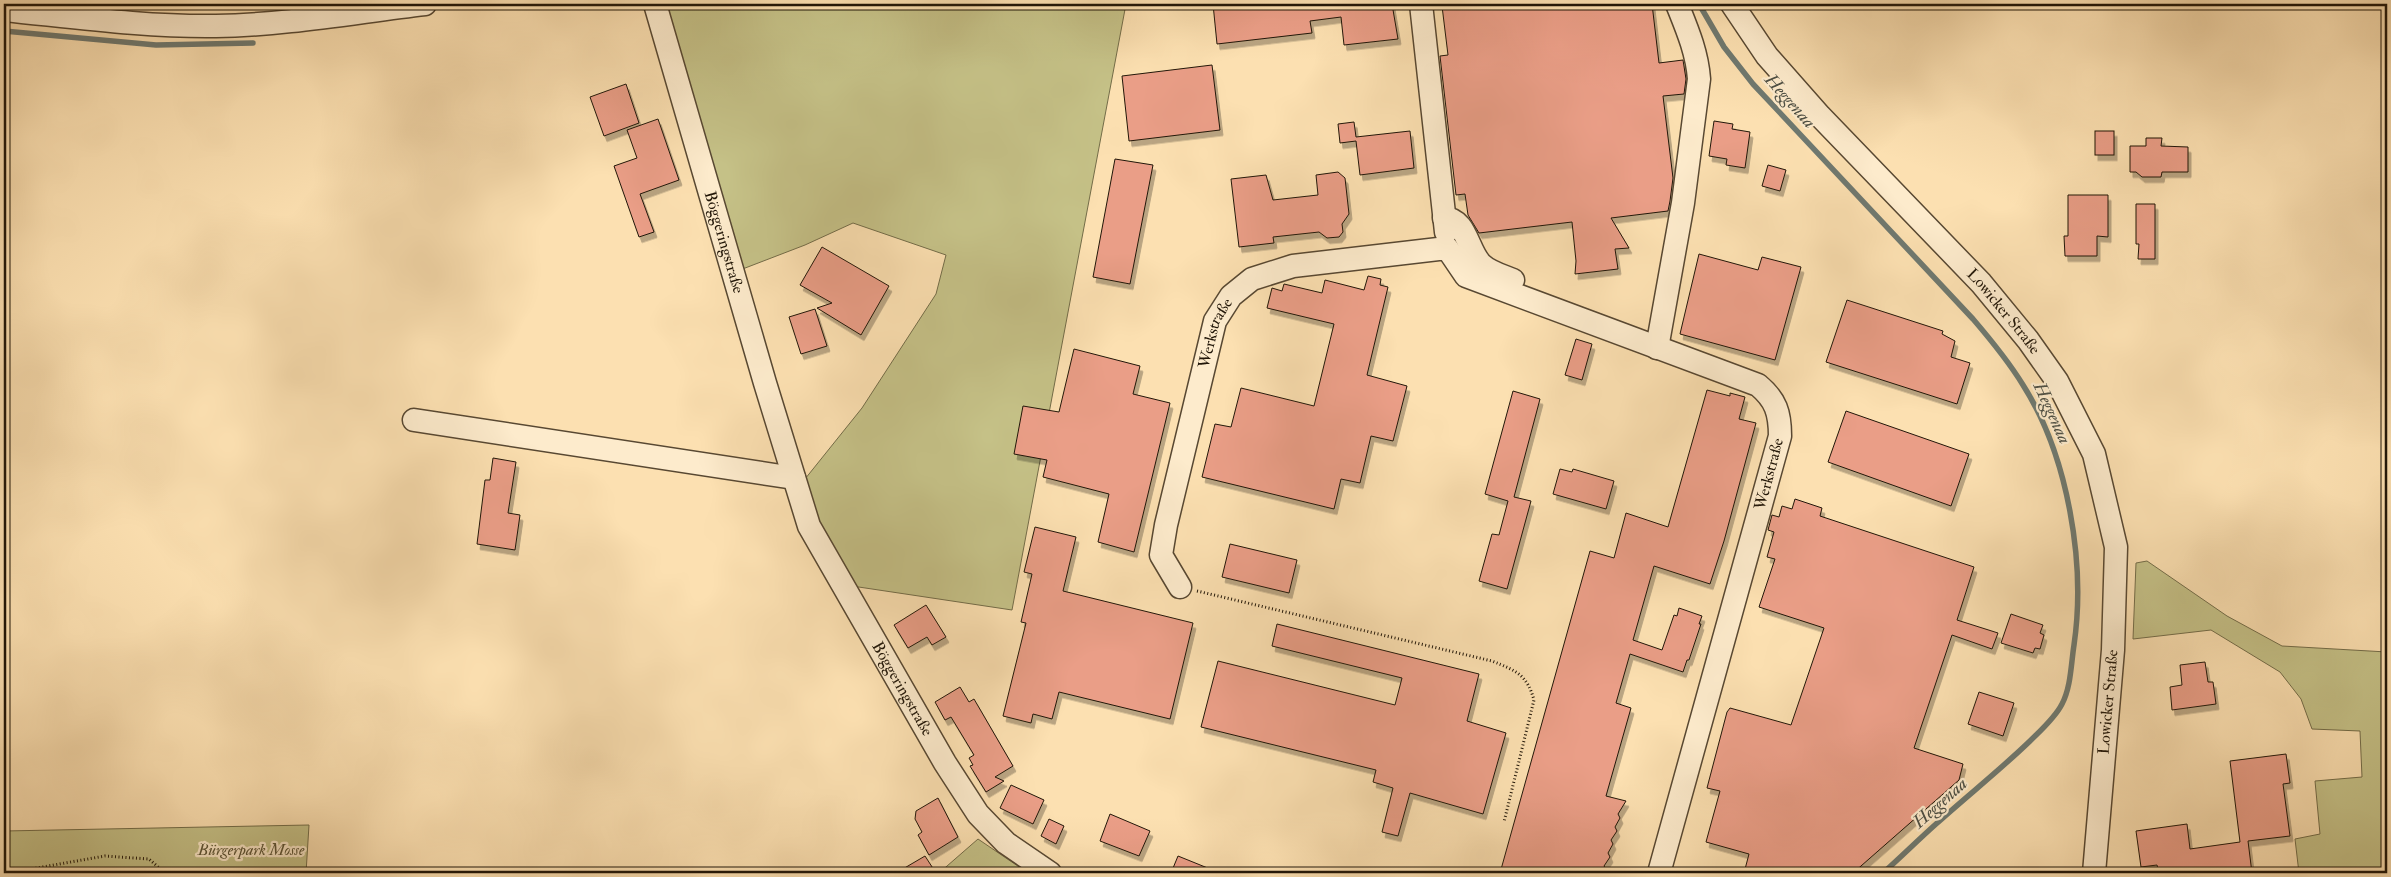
<svg xmlns="http://www.w3.org/2000/svg" width="2391" height="877" font-family="'IM FELL Double Pica',serif">
  <style>
    .green { fill: #c5c187; stroke: #736c48 }
    .lines { fill: none; stroke-linecap: round; stroke-linejoin: round }
    .stream { stroke: #6f7970; stroke-width: 5.5 }
    .building { fill: #ea9e87; stroke: #211608; filter: url(#shadow) }
    .minor-casing { stroke: #584832; stroke-width: 25 }
    .path { stroke: #211608; stroke-width: 3; stroke-dasharray: 1 2.5; stroke-linecap: butt }
    .minor { stroke: #fdebcc; stroke-width: 22 }
    .labels { text-anchor: middle; dominant-baseline: central; stroke-width: 4.5; stroke-linejoin: round; paint-order: stroke }
    .street-label { font-size: 16px; fill: #211608; stroke: #fdebcc }
    .park-label { font-size: 16px; font-style: italic; fill: #5a5234; stroke: #fdebcc }
    .water-label { font-size: 18px; font-style: italic; fill: #4e5045; stroke: #fdebcc }
  </style>
  <defs>
    <filter id="shadow"><feDropShadow dx="3" dy="5.5" stdDeviation="0" flood-color="#0004"/></filter>
  </defs>
  <rect width="100%" height="100%" fill="#fce0b1"/>
  <filter id="stains"><feTurbulence type="fractalNoise" baseFrequency=".004" numOctaves="4"/><feColorMatrix values="0 0 0 0 .2 0 0 0 0 .09 0 0 0 0 .02 0 0 0 .5 -.17"/></filter>
  <radialGradient id="worn" r=".72"><stop offset=".6" stop-color="#630" stop-opacity="0"/><stop offset="1" stop-color="#630" stop-opacity=".3"/></radialGradient>
  <g class="green">
    <polygon points="667,4 1126,4 1012,610 852,586 809,505 805,479 862,408 936,294 946,255 853,223 805,245 740,270"/>
    <polygon points="2147,561 2227,616 2282,646 2387,652 2387,873 2299,873 2295,839 2320,834 2315,781 2362,777 2360,731 2312,729 2301,699 2280,672 2211,630 2133,639 2136,563"/>
    <polygon points="309,825 306,873 4,873 4,831"/>
    <polygon points="978,839 1028,873 939,873"/>
  </g>
  <g class="lines">
    <g class="stream">
      <path d="M 1699,4 L 1724,47 L 1753,84 L 1973,319 C 1991,340 2009,362 2023,385 C 2068,456 2086,563 2074,645 C 2071,664 2071,687 2062,704 C 2055,718 2040,731 2030,741 C 2000,770 1967,796 1936,824 C 1918,840 1901,857 1883,873"/>
      <polyline points="4,31 156,45 253,43"/>
    </g>
  </g>
  <g class="building">
    <polygon points="1213,4 1392,4 1398,39 1344,45 1341,17 1310,21 1312,33 1217,44"/>
    <polygon points="1464,4 1652,4 1659,63 1683,60 1686,79 1684,94 1663,96 1673,178 1670,201 1668,211 1611,218 1629,248 1615,249 1618,269 1575,274 1576,261 1572,222 1479,233 1468,215 1465,194 1456,195 1440,56 1448,55 1442,6"/>
    <polygon points="1212,65 1220,130 1129,141 1122,76"/>
    <polygon points="626,84 639,123 604,136 590,97"/>
    <polygon points="658,119 679,180 640,194 654,232 639,237 614,166 637,158 627,130"/>
    <polygon points="1714,121 1733,124 1732,129 1750,132 1745,168 1726,165 1727,159 1709,156"/>
    <polygon points="1354,122 1356,137 1410,131 1414,168 1360,175 1356,141 1340,143 1338,124"/>
    <rect x="2095" y="131" width="19" height="24"/>
    <polygon points="2146,138 2162,138 2161,146 2188,147 2188,172 2162,172 2161,177 2142,177 2136,172 2130,172 2130,146 2146,146"/>
    <polygon points="1115,159 1153,165 1130,284 1093,277"/>
    <polygon points="1768,165 1786,170 1780,191 1762,186"/>
    <polygon points="1338,172 1345,178 1349,214 1342,224 1343,232 1339,237 1327,238 1319,232 1273,237 1274,243 1239,247 1231,179 1266,175 1273,200 1318,195 1316,175"/>
    <polygon points="2068,195 2108,195 2108,237 2097,236 2097,256 2065,256 2064,236 2068,236"/>
    <polygon points="2136,204 2155,204 2155,259 2138,259 2139,244 2136,244"/>
    <polygon points="822,247 889,286 861,335 817,308 832,303 800,285"/>
    <polygon points="1699,254 1758,270 1762,257 1801,267 1775,360 1680,334"/>
    <polygon points="1368,276 1381,279 1380,285 1388,287 1367,375 1407,386 1393,441 1371,436 1360,483 1341,479 1334,509 1202,477 1215,424 1231,427 1241,388 1314,406 1334,324 1267,308 1272,288 1282,291 1284,284 1322,293 1325,280 1364,290"/>
    <polygon points="1847,300 1943,331 1942,334 1955,341 1951,357 1970,363 1957,404 1826,362"/>
    <polygon points="815,309 827,346 801,354 789,317"/>
    <polygon points="1576,339 1592,344 1582,380 1565,375"/>
    <polygon points="1074,349 1140,366 1133,394 1170,403 1134,552 1098,542 1109,494 1043,477 1047,460 1014,454 1023,406 1059,412"/>
    <polygon points="1707,390 1730,396 1730,393 1745,397 1739,419 1756,423 1724,541 1710,584 1654,566 1633,640 1662,650 1674,615 1677,616 1679,608 1702,616 1699,624 1701,624 1689,660 1687,660 1683,672 1630,654 1616,703 1631,708 1606,796 1626,801 1618,814 1620,818 1615,827 1617,831 1611,840 1613,844 1608,853 1610,857 1604,866 1608,873 1500,873 1590,551 1614,558 1626,513 1668,527"/>
    <polygon points="1513,391 1540,399 1514,497 1531,501 1507,589 1479,581 1492,534 1499,535 1508,501 1485,494"/>
    <polygon points="1846,411 1969,454 1951,506 1828,462"/>
    <polygon points="493,458 516,462 508,513 520,515 515,550 477,544 485,480 490,480"/>
    <polygon points="1560,469 1572,472 1573,469 1614,481 1606,509 1553,494"/>
    <polygon points="1795,499 1822,508 1820,516 1974,567 1957,620 1998,633 1992,649 1952,635 1914,748 1963,764 1959,780 1853,873 1744,873 1749,854 1706,842 1720,791 1707,788 1727,712 1730,708 1791,725 1824,628 1759,607 1775,559 1767,557 1774,532 1768,530 1772,515 1779,517 1782,506 1792,509"/>
    <polygon points="1035,527 1076,537 1063,591 1193,623 1170,719 1059,692 1052,719 1033,714 1031,723 1003,716 1026,623 1021,622 1032,574 1024,572"/>
    <polygon points="1230,544 1297,560 1289,593 1222,577"/>
    <polygon points="926,605 946,637 932,645 927,637 908,648 894,625"/>
    <polygon points="2011,614 2043,625 2040,633 2044,635 2040,649 2035,648 2033,653 2001,643"/>
    <polygon points="1277,624 1479,674 1467,721 1506,733 1483,814 1410,793 1398,836 1382,832 1393,788 1373,782 1376,770 1201,727 1218,661 1395,705 1402,678 1272,646"/>
    <polygon points="2205,662 2208,682 2213,682 2216,704 2172,710 2170,687 2182,685 2180,665"/>
    <polygon points="960,687 969,702 974,699 1013,766 995,777 1004,781 986,792 970,766 973,765 969,758 974,755 951,717 945,720 935,702"/>
    <polygon points="1979,692 2014,703 2003,736 1968,724"/>
    <polygon points="2286,754 2290,783 2283,784 2290,836 2248,841 2252,873 2159,873 2157,865 2141,867 2136,831 2187,824 2190,849 2240,842 2230,761"/>
    <polygon points="1011,785 1044,800 1033,824 1000,808"/>
    <polygon points="938,798 958,837 929,855 918,835 922,832 915,819 916,811"/>
    <polygon points="1110,814 1150,831 1139,856 1100,841"/>
    <polygon points="1049,819 1064,826 1056,844 1041,836"/>
    <polygon points="925,856 936,873 896,873"/>
    <polygon points="1178,856 1220,873 1171,873"/>
  </g>
  <g class="lines">
    <defs>
      <g id="minor">
        <path id="s1" d="M 655,4 L 765,383 L 809,526 L 945,763 L 978,814 L 1006,843 L 1050,873"/>
        <polyline points="1421,4 1446,232"/>
        <path id="s2" d="M 1732,4 L 1767,56 L 1820,116 L 1981,283 L 2028,340 L 2057,381 L 2094,454 L 2116,547 L 2113,650 L 2094,873"/>
        <path d="M 4,10 C 74,17 145,27 216,26 C 286,25 356,12 425,4"/>
        <path d="M 1444,218 C 1467,219 1467,250 1481,264 C 1489,272 1503,276 1513,280"/>
        <path d="M 1657,348 L 1683,203 L 1699,79 C 1697,52 1687,29 1677,4"/>
        <polyline points="414,420 794,478"/>
        <path id="s3" d="M 1180,587 L 1161,555 L 1166,525 L 1215,321 L 1231,296 L 1252,279 L 1293,266 L 1447,248 L 1466,276 L 1758,385 C 1776,400 1780,413 1780,436 L 1659,873"/>
      </g>
    </defs>
    <use href="#minor" class="minor-casing"/>
    <g class="path">
      <path d="M 1197,591 L 1492,661 C 1517,671 1527,675 1534,700 L 1504,822"/>
      <polyline points="8,873 105,856 149,859 165,873"/>
    </g>
    <use href="#minor" class="minor"/>
  </g>
  <g class="labels">
    <g class="street-label">
      <text stroke="none"><textPath href="#s1" startOffset="248">Böggeringstraße</textPath></text>
      <text stroke="none"><textPath href="#s2" startOffset="411">Lowicker Straße</textPath></text>
      <text stroke="none"><textPath href="#s3" startOffset="266">Werkstraße</textPath></text>
      <text transform="translate(1769 474) rotate(-75)">Werkstraße</text>
      <text stroke="none"><textPath href="#s1" startOffset="732">Böggeringstraße</textPath></text>
      <text transform="translate(2108 702) rotate(-85)">Lowicker Straße</text>
    </g>
    <g class="park-label">
      <text x="251" y="850">Bürgerpark Mosse</text>
    </g>
    <g class="water-label">
      <text transform="translate(1790 101) rotate(48)">Heggenaa</text>
      <text transform="translate(2052 413) rotate(65)">Heggenaa</text>
      <text transform="translate(1940 803) rotate(-42)">Heggenaa</text>
    </g>
  </g>
  <rect width="2391" height="877" fill="none" stroke="#fce0b1" stroke-width="20"/>
  <rect x="5" y="5" width="2381" height="867" fill="none" stroke="#211608" stroke-width="2.5"/>
  <rect x="10" y="10" width="2371" height="857" fill="none" stroke="#211608"/>
  <rect width="100%" height="100%" filter="url(#stains)"/>
  <rect width="100%" height="100%" fill="url(#worn)"/>
</svg>
